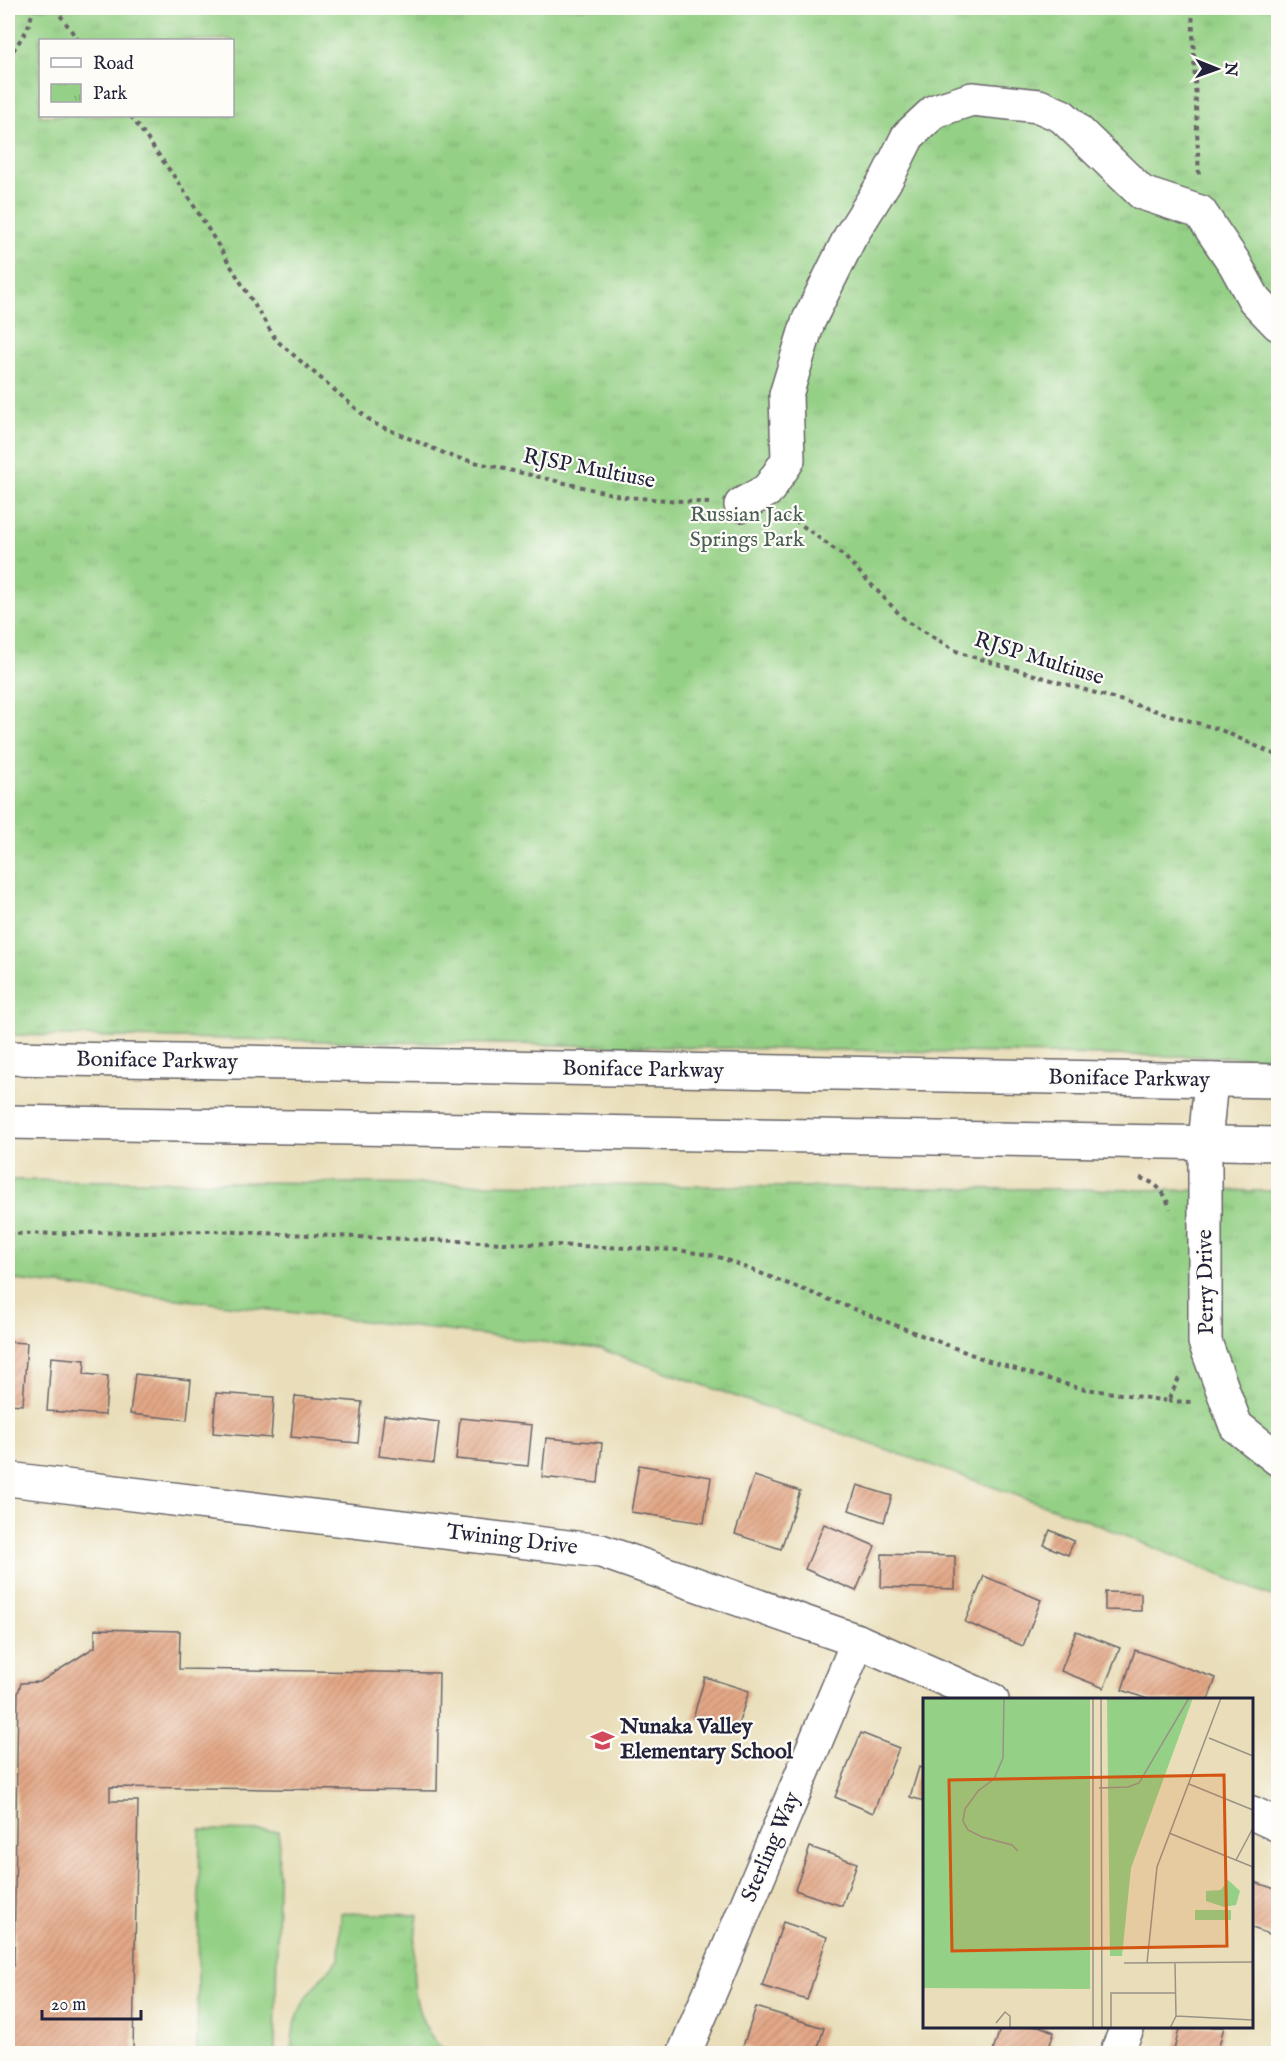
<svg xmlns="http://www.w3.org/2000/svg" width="1286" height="2061" font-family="'IM FELL English',serif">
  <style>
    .park { fill: url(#park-tufts); stroke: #5b7960; stroke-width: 1.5; fill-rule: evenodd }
    .pitch { fill: #94d085; stroke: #5b7960; stroke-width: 1.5 }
    .building { fill: url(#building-hatch) }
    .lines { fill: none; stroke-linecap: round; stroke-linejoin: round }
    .minor-casing { stroke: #686467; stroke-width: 36 }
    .major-casing { stroke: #686467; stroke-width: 36 }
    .path { stroke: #686467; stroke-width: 4; stroke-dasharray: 4.5 4.5; stroke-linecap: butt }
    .minor { stroke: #fff; stroke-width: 33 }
    .major { stroke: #fff; stroke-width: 33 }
    .labels { text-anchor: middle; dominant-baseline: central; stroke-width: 4.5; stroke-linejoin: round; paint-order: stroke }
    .street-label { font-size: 22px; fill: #22223b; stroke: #fdfcf7 }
    .park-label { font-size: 22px; fill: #4a5f55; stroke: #fdfcf7 }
    .poi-label { font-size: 22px; font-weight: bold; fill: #22223b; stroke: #fdfcf7; text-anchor: start }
    .inset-road { fill: none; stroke: #999387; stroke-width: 1.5 }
    .view { fill: #d45411; fill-opacity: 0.15; stroke: #d45411; stroke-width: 3 }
    .inset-edge { fill: none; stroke: #22223b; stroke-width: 3 }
  </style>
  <defs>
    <pattern id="park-tufts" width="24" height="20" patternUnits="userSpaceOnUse" patternTransform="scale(1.5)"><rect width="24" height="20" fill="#94d085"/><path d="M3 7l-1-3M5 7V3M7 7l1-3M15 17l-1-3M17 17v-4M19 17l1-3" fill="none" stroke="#7fb274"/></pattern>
    <pattern id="building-hatch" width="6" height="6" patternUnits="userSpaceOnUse" patternTransform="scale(1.5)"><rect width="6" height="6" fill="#e2a786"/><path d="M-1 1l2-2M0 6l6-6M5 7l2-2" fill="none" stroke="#c28f75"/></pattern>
  </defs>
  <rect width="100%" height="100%" fill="#fdfcf7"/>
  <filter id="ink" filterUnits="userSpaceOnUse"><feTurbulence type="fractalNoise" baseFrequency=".0167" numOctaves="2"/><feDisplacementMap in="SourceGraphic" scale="12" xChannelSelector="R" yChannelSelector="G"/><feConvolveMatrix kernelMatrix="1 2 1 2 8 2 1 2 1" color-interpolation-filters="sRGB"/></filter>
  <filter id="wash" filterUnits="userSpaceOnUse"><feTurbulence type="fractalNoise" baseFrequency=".008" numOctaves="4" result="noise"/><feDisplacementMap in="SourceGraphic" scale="24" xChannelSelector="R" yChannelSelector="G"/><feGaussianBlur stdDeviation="1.35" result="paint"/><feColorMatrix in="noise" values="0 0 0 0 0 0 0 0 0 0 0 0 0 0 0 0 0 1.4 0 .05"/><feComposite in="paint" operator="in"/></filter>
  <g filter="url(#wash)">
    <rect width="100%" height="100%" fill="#e9deb9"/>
    <g class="park">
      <path d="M 8,8 L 1278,8 L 1278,1058 L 8,1035 ZM 40,40 L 232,40 L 232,116 L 40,116 Z"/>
      <polygon points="8,1180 1278,1191 1278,1599 1084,1519 601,1349 8,1279"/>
      <path d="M 341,1913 L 418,1915 C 411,1963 406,2021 448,2053 L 292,2053 C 289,2015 312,1984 339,1960 Z"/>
    </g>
    <polygon class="pitch" points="200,1830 279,1831 275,2053 197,2053"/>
    <g id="blocks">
      <g class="building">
        <polygon points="8,1342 27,1343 23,1405 8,1404"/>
        <polygon points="51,1357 85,1360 84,1374 108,1376 105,1415 47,1411"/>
        <polygon points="135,1374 191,1380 187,1420 130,1414"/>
        <polygon points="216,1393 274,1397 271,1438 213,1433"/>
        <polygon points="295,1396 362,1402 358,1443 291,1437"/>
        <polygon points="384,1415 439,1422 434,1463 379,1456"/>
        <polygon points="460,1418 532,1425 528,1466 456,1459"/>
        <polygon points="546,1438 602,1443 598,1483 542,1477"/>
        <polygon points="639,1465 711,1477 704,1523 631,1512"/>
        <polygon points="754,1476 800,1491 781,1549 735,1534"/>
        <polygon points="857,1485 892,1496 884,1522 849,1510"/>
        <polygon points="824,1524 875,1546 856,1591 805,1569"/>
        <polygon points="1050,1530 1074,1541 1068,1555 1044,1545"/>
        <polygon points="882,1554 955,1556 955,1589 881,1587"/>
        <polygon points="984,1576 1041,1600 1023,1646 965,1622"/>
        <polygon points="1105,1592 1141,1593 1141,1611 1105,1610"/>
        <polygon points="95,1629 180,1631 179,1669 439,1673 437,1791 110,1787 110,1801 138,1801 133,2050 143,2050 143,2054 8,2054 8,1966 14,1966 18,1693 21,1683 40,1682 95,1647"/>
        <polygon points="1076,1631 1120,1648 1104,1688 1061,1671"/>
        <polygon points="1135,1650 1216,1678 1208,1700 1150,1700 1122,1690"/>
        <polygon points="705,1677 749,1691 736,1731 693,1718"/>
        <polygon points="861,1733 899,1748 873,1813 835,1797"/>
        <polygon points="919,1767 924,1769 924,1801 910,1797"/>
        <polygon points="810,1847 857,1863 842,1906 795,1890"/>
        <polygon points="1252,1881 1278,1890 1278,1937 1252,1928"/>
        <polygon points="783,1922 827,1937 807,2000 762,1986"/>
        <polygon points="756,2007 824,2028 816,2054 767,2054 743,2046"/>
        <polygon points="1001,2026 1039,2026 1054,2032 1047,2054 992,2054"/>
        <polygon points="1180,2026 1224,2027 1217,2054 1173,2054"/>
      </g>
    </g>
  </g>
  <g filter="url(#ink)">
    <use href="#blocks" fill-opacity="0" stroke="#686467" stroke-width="1.5"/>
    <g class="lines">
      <defs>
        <g id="minor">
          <polyline points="741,505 768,490 788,460 786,395 808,322 850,237 887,178 908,136 935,111 972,99 1039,106 1062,116 1142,193 1200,212 1235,264 1254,299 1278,324"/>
          <polyline points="1211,1080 1205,1143 1205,1342 1236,1426 1278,1459"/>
          <polyline points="8,1479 601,1551 858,1641 992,1700"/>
          <polyline points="1252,1813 1278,1825"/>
          <polyline points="684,2054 858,1641"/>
          <polyline points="1116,2054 1128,2026"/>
        </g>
        <g id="major">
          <polyline points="8,1058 1278,1081"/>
          <polyline points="8,1122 1278,1144"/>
        </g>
      </defs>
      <use href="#minor" class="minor-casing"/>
      <use href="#major" class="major-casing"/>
      <g class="path">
        <polyline points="55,8 78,40"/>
        <polyline points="1192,8 1199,178"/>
        <polyline points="8,58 27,30 34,8"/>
        <polyline points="131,116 188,196 276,340 373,423 453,457 625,497 709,503"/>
        <polyline points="787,517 792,518 845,557 906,621 960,653 1221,730 1278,756"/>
        <path d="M 1140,1178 C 1157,1183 1165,1192 1170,1209"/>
        <polyline points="8,1234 212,1231 677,1250 716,1256 986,1360 1079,1388 1168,1401 1181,1374"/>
        <polyline points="1168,1401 1191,1402"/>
      </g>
      <use href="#minor" class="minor"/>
      <use href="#major" class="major"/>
    </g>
  </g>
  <defs>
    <symbol id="school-bare" viewBox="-9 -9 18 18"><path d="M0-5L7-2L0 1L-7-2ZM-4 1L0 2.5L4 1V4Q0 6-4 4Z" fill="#d1495b" stroke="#fdfcf7" stroke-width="2.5" paint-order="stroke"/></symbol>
  </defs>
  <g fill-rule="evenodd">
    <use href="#school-bare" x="586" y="1724" width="33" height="33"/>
  </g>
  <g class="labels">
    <g class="street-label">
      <text transform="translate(589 469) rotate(11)">RJSP Multiuse</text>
      <text transform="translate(1039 659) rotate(17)">RJSP Multiuse</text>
      <text transform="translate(157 1061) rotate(1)">Boniface Parkway</text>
      <text transform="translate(643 1070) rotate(1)">Boniface Parkway</text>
      <text transform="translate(1129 1079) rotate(1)">Boniface Parkway</text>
      <text transform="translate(1206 1282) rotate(-91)">Perry Drive</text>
      <text transform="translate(512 1540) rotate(7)">Twining Drive</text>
      <text transform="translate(771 1847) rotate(-67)">Sterling Way</text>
    </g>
    <g class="park-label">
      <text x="747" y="515">Russian Jack<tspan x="747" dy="25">Springs Park</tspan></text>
    </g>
    <g class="poi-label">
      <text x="620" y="1727">Nunaka Valley<tspan x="620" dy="25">Elementary School</tspan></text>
    </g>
  </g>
  <g transform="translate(923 1698)">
    <rect width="330" height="330" fill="#e9deb9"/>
    <path d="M 0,0 L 167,0 L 167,291 L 0,290 ZM 184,0 L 270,0 L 208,170 L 199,258 L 187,258 ZM 305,182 L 317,193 L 313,207 L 301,209 L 283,203 L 283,193 L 298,192 Z" fill="#94d085"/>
    <path d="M 272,212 L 308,212 L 308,222 L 272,222 Z" fill="#94d085"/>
    <path class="inset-road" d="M 81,0 L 80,60 L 71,81 L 55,93 L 42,111 L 40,123 L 45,132 L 59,139 L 89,147 L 95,153M 170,0 L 170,330M 178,0 L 179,330M 286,40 L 330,58M 266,86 L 330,112M 176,90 L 205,89 L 216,85 L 266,0M 246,135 L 330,169M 313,162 L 330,130M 201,265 L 330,264M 224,265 L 234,169 L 298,0M 253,318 L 330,322M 73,325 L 82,314 L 87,318 L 87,330M 188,330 L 188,295 L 252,295M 247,330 L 253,318 L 252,265"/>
    <path class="view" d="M 301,77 L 304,248 L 29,253 L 26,82 Z"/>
    <rect width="330" height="330" class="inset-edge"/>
  </g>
  <rect width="1286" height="2061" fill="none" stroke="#fdfcf7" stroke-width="30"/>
  <rect x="39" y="39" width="195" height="78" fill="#fdfcf7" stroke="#a5a5ac" stroke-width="1.5"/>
  <rect x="51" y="58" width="30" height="9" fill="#ffffff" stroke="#a5a5ac" stroke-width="1.5"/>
  <text x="93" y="69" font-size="18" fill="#22223b">Road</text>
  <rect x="51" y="84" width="30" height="18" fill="url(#park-tufts)" stroke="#a5a5ac" stroke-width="1.5"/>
  <text x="93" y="99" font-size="18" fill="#22223b">Park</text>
  <g transform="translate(1217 69) rotate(91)" stroke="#fdfcf7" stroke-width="4.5" paint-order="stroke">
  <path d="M0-4.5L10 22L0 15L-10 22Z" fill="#22223b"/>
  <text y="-9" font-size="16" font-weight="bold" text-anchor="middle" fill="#22223b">N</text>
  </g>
  <path d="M42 2010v9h99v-9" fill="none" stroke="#22223b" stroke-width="3"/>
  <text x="51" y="2010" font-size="18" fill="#22223b" stroke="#fdfcf7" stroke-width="4.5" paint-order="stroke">20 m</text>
</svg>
